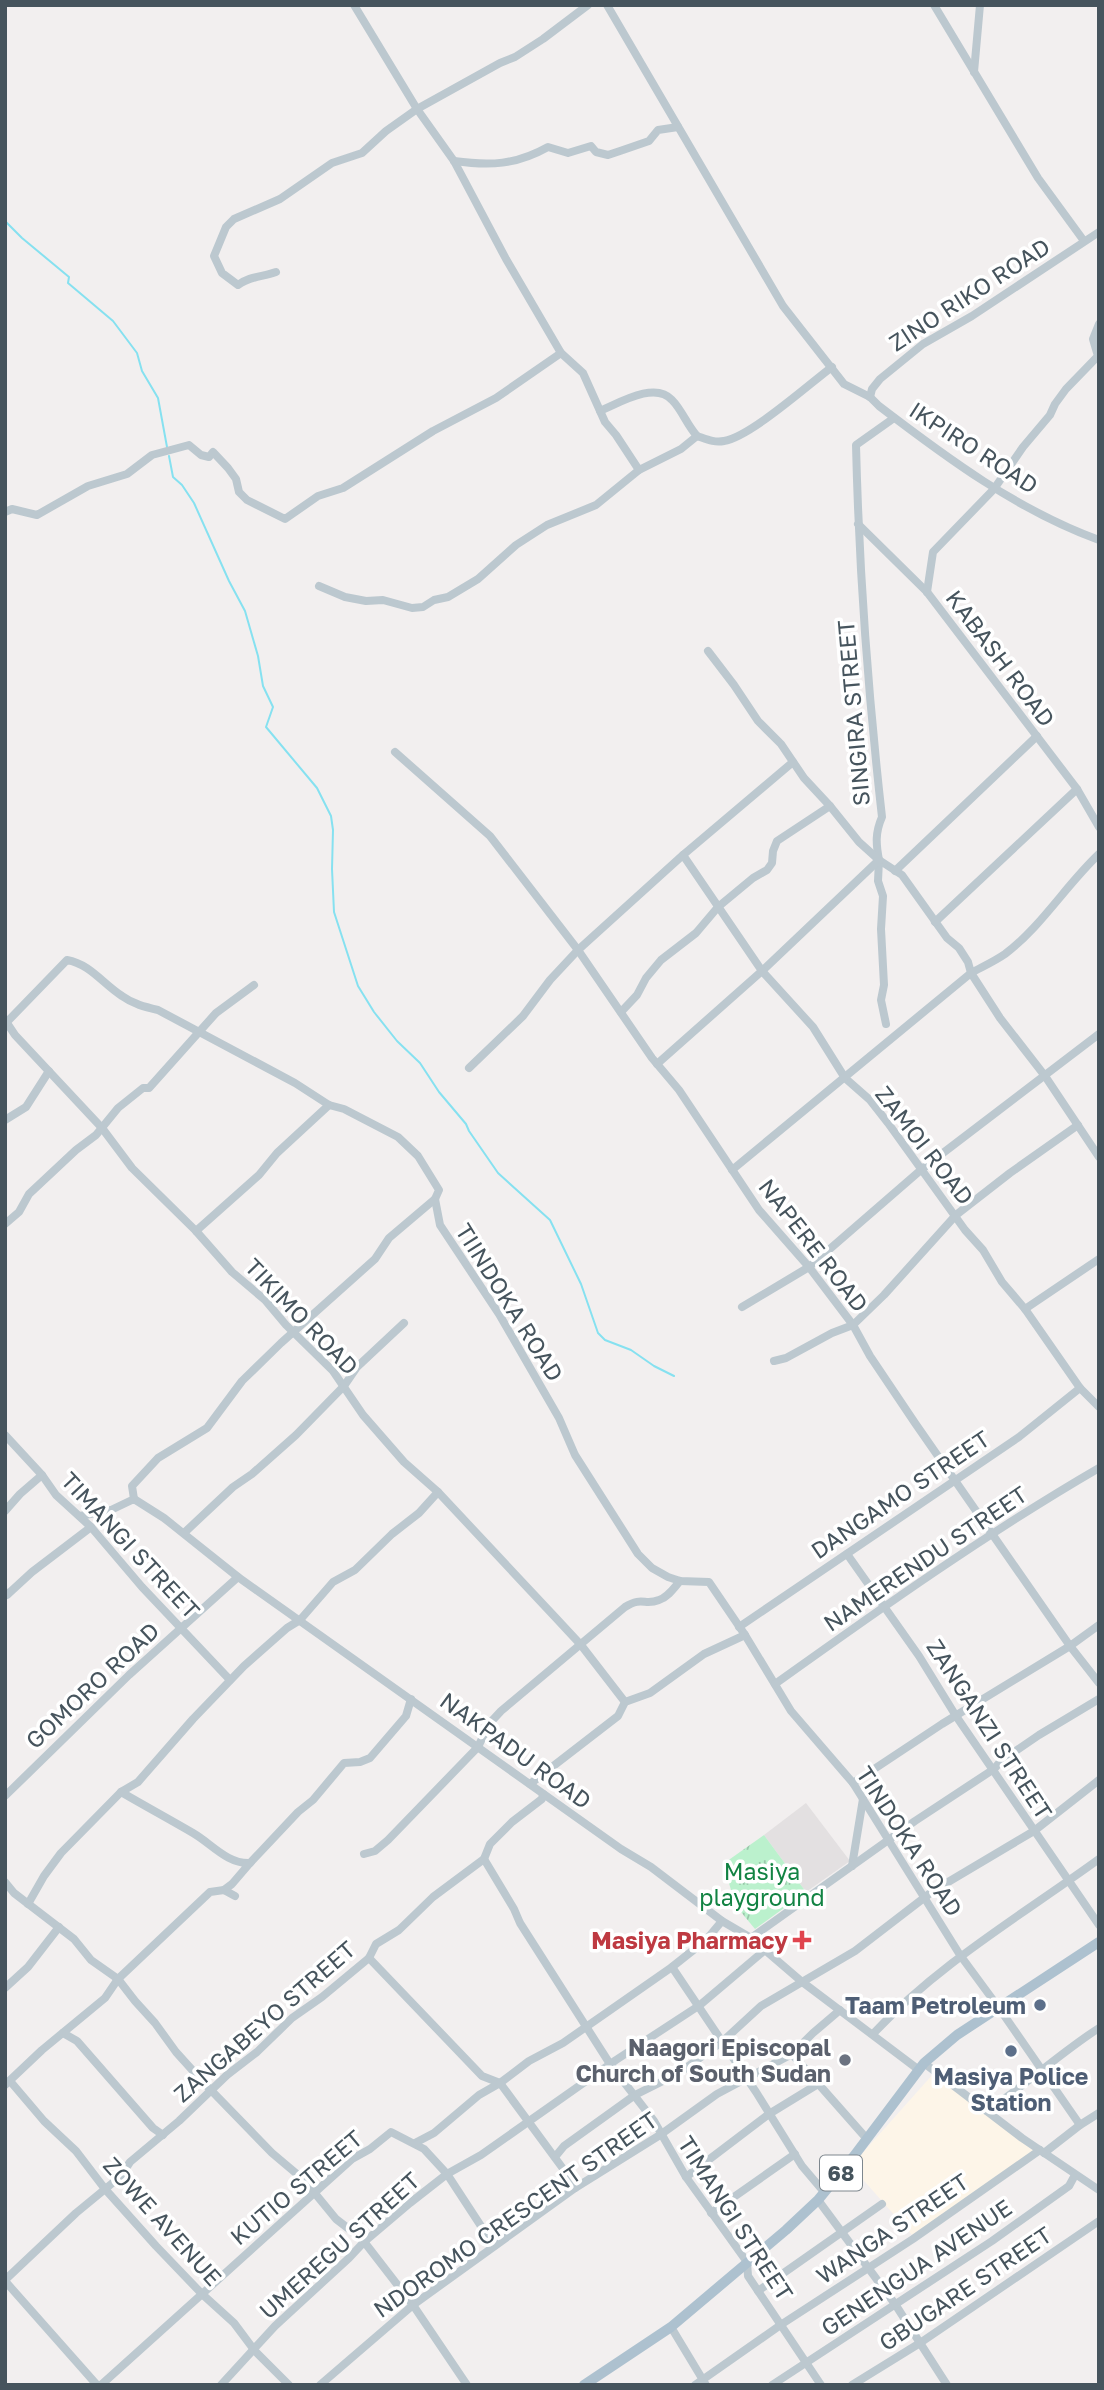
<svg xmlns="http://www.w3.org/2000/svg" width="1104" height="2390" font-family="'Golos Text',sans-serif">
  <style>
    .commercial { fill: #fdf5e8 }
    .education { fill: #e3e0e1 }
    .park { fill: url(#park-tufts) }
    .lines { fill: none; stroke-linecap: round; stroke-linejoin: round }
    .stream { stroke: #86e1f0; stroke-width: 2 }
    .minor { stroke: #bcc8cf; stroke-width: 8 }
    .major { stroke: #adc1cf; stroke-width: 10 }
    .health-dot { fill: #e0444e; stroke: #fff; stroke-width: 2.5 }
    .service-dot { fill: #5c6f8a; stroke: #fff; stroke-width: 2.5 }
    .worship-dot { fill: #6b7280; stroke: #fff; stroke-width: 2.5 }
    .labels { text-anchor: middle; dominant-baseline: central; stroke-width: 7; stroke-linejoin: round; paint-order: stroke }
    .shield { fill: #fff; stroke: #7e878e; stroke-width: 2 }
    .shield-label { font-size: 21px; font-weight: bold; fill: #46545d }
    .street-label { font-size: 23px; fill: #46545d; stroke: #fff }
    .park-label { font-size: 23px; fill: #128343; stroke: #fff }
    .health-label { font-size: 23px; font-weight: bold; fill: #be3a42; stroke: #fff; text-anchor: end }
    .service-label { font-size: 23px; font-weight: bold; fill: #4e5e75; stroke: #fff; text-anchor: end }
    .worship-label { font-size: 23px; font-weight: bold; fill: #5b616d; stroke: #fff; text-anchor: end }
  </style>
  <defs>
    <pattern id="park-tufts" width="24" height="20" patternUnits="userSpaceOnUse" patternTransform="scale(1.75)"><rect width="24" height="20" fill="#bbf1cd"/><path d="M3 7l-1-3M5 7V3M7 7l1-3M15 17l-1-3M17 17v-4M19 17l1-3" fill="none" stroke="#9ac6aa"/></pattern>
  </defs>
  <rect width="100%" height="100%" fill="#f2efef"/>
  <polygon class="commercial" points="934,2073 1034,2151 912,2235 851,2166"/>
  <polygon class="education" points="806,1803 850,1861 806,1892 764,1835"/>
  <polygon class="park" points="764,1835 806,1892 755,1929 736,1906 723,1864"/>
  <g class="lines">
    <g class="stream">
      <polyline points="5,221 22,238 69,277 68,283 113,321 137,353 142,371 158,398 167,447"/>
      <polyline points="169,456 173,477 182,485 194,503 229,581 245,611 258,656 263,686 273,707 266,727 317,788 331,816 333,830 332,869 334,912 358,986 374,1012 397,1041 420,1063 439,1092 466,1124 469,1131 498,1173 550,1220 581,1284 598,1333 605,1340 631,1350 654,1366 674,1376"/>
    </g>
    <g class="minor">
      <polyline points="354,5 417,109 454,161 506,259 561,353 583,373 605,422 616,435 639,470"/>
      <path d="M 607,5 L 783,306 L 844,384 L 870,397 L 879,406 C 947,458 1017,510 1099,540"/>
      <polyline points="934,5 1038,178 1084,241"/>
      <polyline points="974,72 980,5"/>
      <path d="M 454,161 C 490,166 516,165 548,147 L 568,153 L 591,146 L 596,152 L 608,155 L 620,151 L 649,141 L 658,130 L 678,127"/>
      <path d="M 276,272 C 262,277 250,276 238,285 L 222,273 L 214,256 L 226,227 L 234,219 L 280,199 L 332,163 L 362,153 L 386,131 L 417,109 L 500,63 L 515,57 L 543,39 L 588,5"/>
      <polyline points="870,397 872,389 880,379 923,344 972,316 1099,232"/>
      <path d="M 600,411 C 619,403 655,381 672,400 C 682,410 687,425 697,436"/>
      <path d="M 894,418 L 856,445 C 859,569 868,693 882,817 C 875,833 876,844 879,860 L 902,875 L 947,938 L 959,948 L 968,962 L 971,973 L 1000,1018 L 1045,1076 L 1099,1157"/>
      <polyline points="5,512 12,509 37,515 88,486 127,474 152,455 189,445 201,455 209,457 213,452 228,468 236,479 239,492 247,500 285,519 318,496 343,488 433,431 496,398 561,353"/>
      <polyline points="858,524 927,592 1077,789 1099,827"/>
      <path d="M 319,586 L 345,597 L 366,601 L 383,600 L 412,608 L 423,607 L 434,600 L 448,597 L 478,579 L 516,545 L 547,525 L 596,505 L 639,470 L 681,449 L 697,436 C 706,439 714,443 724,441 C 750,437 808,385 832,367"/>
      <polyline points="927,592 933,552 994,489 1023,447 1050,415 1055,404 1066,389 1098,356 1093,339 1099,324"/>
      <polyline points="708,651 734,685 758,721 781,744 804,778 830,806 859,842 879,860"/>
      <polyline points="395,752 490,836 578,950 652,1058 679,1090 759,1210 809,1267 853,1325 870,1356 915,1423 1070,1646 1099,1683"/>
      <polyline points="683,855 793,762"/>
      <polyline points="879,860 878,881 883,896 881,929 884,985 881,1000 886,1024"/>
      <polyline points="895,871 1037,736"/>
      <polyline points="935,922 1077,789"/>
      <polyline points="621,1012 637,995 646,978 661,960 696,933 718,907 753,878 767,870 772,863 773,851 777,841 830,806"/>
      <polyline points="5,1020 15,1035 102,1128 132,1168 196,1231 232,1272 265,1300 286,1325 333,1371 363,1415 404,1462 438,1492 555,1617 581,1645 625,1702"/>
      <path d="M 5,1024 L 67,960 C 90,964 103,984 122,996 C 133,1004 145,1007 158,1010 L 295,1083 L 329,1105 L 344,1109 L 398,1137 L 418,1156 L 439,1190 L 435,1199 L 440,1225 L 499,1314 L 559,1418 L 575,1455 L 638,1554 L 652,1568 L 668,1577 L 680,1581 L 709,1582 L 745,1635 L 791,1711 L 853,1783 L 960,1955 L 999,2008 L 1080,2125"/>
      <polyline points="657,1064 762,971 879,860"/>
      <polyline points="469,1068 523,1016 550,980 578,950 683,855 762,971 813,1027 845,1078 870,1100 888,1123 965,1230 983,1250 1002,1282 1025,1309 1080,1388 1099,1407"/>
      <polyline points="5,1120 26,1107 49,1071"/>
      <path d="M 732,1170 L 971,973 C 982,967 995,961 1005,954 C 1041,927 1066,885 1099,854"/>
      <polyline points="5,1224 19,1212 29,1194 76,1150 96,1135 118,1108 143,1088 149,1088 216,1013 254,985"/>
      <polyline points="196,1231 259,1175 277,1153 329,1105"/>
      <polyline points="742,1307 809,1267 922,1169 1099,1034"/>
      <polyline points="1025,1309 1099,1259"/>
      <polyline points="774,1361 786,1358 832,1333 853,1325 884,1295 956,1215 1010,1173 1078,1125"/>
      <polyline points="5,1435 42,1475 56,1495 91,1527 142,1587 230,1680"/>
      <polyline points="134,1499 132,1486 158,1458 207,1428 242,1381 281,1343 375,1259 389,1238 435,1199"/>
      <polyline points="5,1511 20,1494 42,1475"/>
      <polyline points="80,1516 111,1510 134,1499 164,1518 238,1577 621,1849 651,1867 722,1921 751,1938 801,1981 919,2070"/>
      <polyline points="184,1533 233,1487 252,1474 296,1435 344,1386 357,1367 404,1323"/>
      <polyline points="847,1554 919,1656 956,1716 1099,1925"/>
      <polyline points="5,1592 7,1595 32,1572 91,1527"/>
      <polyline points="739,1627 1019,1437 1080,1388"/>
      <path d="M 775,1684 C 880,1609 987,1533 1099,1468"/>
      <polyline points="853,1783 942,1724 1070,1646 1099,1625"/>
      <polyline points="530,1784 618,1716 625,1702 650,1693 704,1654 745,1635"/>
      <polyline points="5,1796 129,1675 238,1577"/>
      <path d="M 364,1854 L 375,1851 L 388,1840 L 478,1747 L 489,1724 L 501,1711 L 625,1607 C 643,1596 644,1606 659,1600 C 668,1597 674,1588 680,1581"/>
      <polyline points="484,1859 514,1909 520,1923 610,2064 654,2121 686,2177 747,2262 748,2276 821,2385"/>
      <polyline points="250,1863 298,1812 313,1800 344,1763 360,1762 370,1758 406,1716 411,1699"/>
      <polyline points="852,1866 863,1799"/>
      <polyline points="5,1882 14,1893 74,1939 91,1960 118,1979 135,2001 155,2023 176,2052 204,2083 272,2153 304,2180 336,2219 362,2239 413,2305 467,2385"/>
      <path d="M 224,1890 L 232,1884 L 250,1863 C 227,1864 212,1844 193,1833 C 169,1819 145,1806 121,1792 L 138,1782 L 193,1719 L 244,1666 L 287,1628 L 300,1620 L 333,1582 L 355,1570 L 392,1534 L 419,1513 L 438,1492"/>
      <polyline points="28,1904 44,1876 61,1853 121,1792"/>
      <polyline points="751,1938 915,1821 994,1769 1001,1761 1039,1735 1099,1699"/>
      <polyline points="369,1958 482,2076 500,2083 564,2170 575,2188"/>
      <polyline points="672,1967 756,2092 802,2166 824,2192"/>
      <polyline points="5,1988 28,1967 59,1927"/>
      <polyline points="63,2033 77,2041 153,2128 163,2135"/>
      <path d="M 873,2034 C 938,1964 1022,1915 1099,1859"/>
      <polyline points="792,2054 867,2139"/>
      <polyline points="924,2063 1022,2138 1099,2190"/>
      <polyline points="10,2081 44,2121 76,2151 105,2189 156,2246 202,2294 234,2323 255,2351 289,2385"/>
      <polyline points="5,2085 42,2050 105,1998 118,1979 210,1892 224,1890 235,1896"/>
      <path d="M 987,2111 C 1026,2085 1060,2053 1099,2028"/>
      <polyline points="415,2143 434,2133 479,2095 500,2083 529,2061 563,2043 672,1967 706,1940 722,1921"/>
      <polyline points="1044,2153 1080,2125 1099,2113"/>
      <polyline points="555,2157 564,2146 635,2095 679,2073 723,2041 761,2006 855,1951 933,1891 1034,1831 1099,1780"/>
      <polyline points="686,2177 769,2114 818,2084"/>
      <polyline points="818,2200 895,2304 947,2385"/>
      <polyline points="711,2213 795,2154"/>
      <polyline points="5,2280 76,2213 121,2176 130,2162 179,2121 227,2075 257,2052 292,2018 322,1997 369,1958 376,1944 399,1930 433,1897 484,1859 490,1844 512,1822 542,1799 543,1794"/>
      <polyline points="5,2281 97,2385"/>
      <polyline points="758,2291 882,2204"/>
      <polyline points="671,2327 706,2385"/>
      <polyline points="101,2385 352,2159 370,2149 391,2132 424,2149 447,2174 494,2246"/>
      <polyline points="221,2385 275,2326 349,2258 364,2242 410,2203 447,2174 481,2155 616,2060 700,2005 765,1950"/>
      <polyline points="320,2385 413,2305 575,2188 660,2135 717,2094 792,2054 813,2033 840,2010"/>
      <polyline points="695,2385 782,2324 913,2239 1040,2150"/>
      <polyline points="772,2385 992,2241 1069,2186 1075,2175"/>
      <polyline points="852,2385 920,2343 1099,2221"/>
    </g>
    <polyline class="major" points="584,2385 671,2327 786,2230 818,2200 854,2156 924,2063 957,2035 1099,1942"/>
  </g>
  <path class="health-dot" d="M798.5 1929.5h7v7h7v7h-7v7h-7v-7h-7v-7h7z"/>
  <g class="service-dot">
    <circle cx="1040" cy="2005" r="7"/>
    <circle cx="1011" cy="2051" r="7"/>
  </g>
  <circle class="worship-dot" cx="845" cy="2060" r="7"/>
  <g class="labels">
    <rect class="shield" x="820" y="2155.5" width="42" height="35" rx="5"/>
    <g class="shield-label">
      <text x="841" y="2173">68</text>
    </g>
    <g class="street-label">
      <text transform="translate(969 294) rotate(-33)">ZINO RIKO ROAD</text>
      <text transform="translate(974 447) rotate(33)">IKPIRO ROAD</text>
      <text transform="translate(1001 658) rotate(53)">KABASH ROAD</text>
      <text transform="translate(853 713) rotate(-95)">SINGIRA STREET</text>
      <text transform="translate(925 1145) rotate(52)">ZAMOI ROAD</text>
      <text transform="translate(814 1245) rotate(52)">NAPERE ROAD</text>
      <text transform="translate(510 1302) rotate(58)">TIINDOKA ROAD</text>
      <text transform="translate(302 1316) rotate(46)">TIKIMO ROAD</text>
      <text transform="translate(900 1494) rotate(-34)">DANGAMO STREET</text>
      <text transform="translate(131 1545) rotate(47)">TIMANGI STREET</text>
      <text transform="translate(925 1558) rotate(-34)">NAMERENDU STREET</text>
      <text transform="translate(92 1685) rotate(-43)">GOMORO ROAD</text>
      <text transform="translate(990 1729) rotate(57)">ZANGANZI STREET</text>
      <text transform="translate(516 1750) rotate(36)">NAKPADU ROAD</text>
      <text transform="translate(910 1841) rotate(57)">TINDOKA ROAD</text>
      <text transform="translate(264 2021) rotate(-41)">ZANGABEYO STREET</text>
      <text transform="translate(296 2187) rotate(-40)">KUTIO STREET</text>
      <text transform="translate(515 2214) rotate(-35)">NDOROMO CRESCENT STREET</text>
      <text transform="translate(736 2218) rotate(57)">TIMANGI STREET</text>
      <text transform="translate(163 2221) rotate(48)">ZOWE AVENUE</text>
      <text transform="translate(892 2228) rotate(-34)">WANGA STREET</text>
      <text transform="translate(339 2245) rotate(-42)">UMEREGU STREET</text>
      <text transform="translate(916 2267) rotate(-34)">GENENGUA AVENUE</text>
      <text transform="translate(965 2288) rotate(-34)">GBUGARE STREET</text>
    </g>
    <g class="park-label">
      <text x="762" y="1871">Masiya<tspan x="762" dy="26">playground</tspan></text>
    </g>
    <g class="health-label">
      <text x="788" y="1940">Masiya Pharmacy</text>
    </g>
    <g class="service-label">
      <text x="1026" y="2005">Taam Petroleum</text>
      <text x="1011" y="2076" text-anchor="middle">Masiya Police<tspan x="1011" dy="26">Station</tspan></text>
    </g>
    <g class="worship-label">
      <text x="831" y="2047">Naagori Episcopal<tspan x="831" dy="26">Church of South Sudan</tspan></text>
    </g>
  </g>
  <rect width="1104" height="2390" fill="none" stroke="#46545d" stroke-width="14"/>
</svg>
